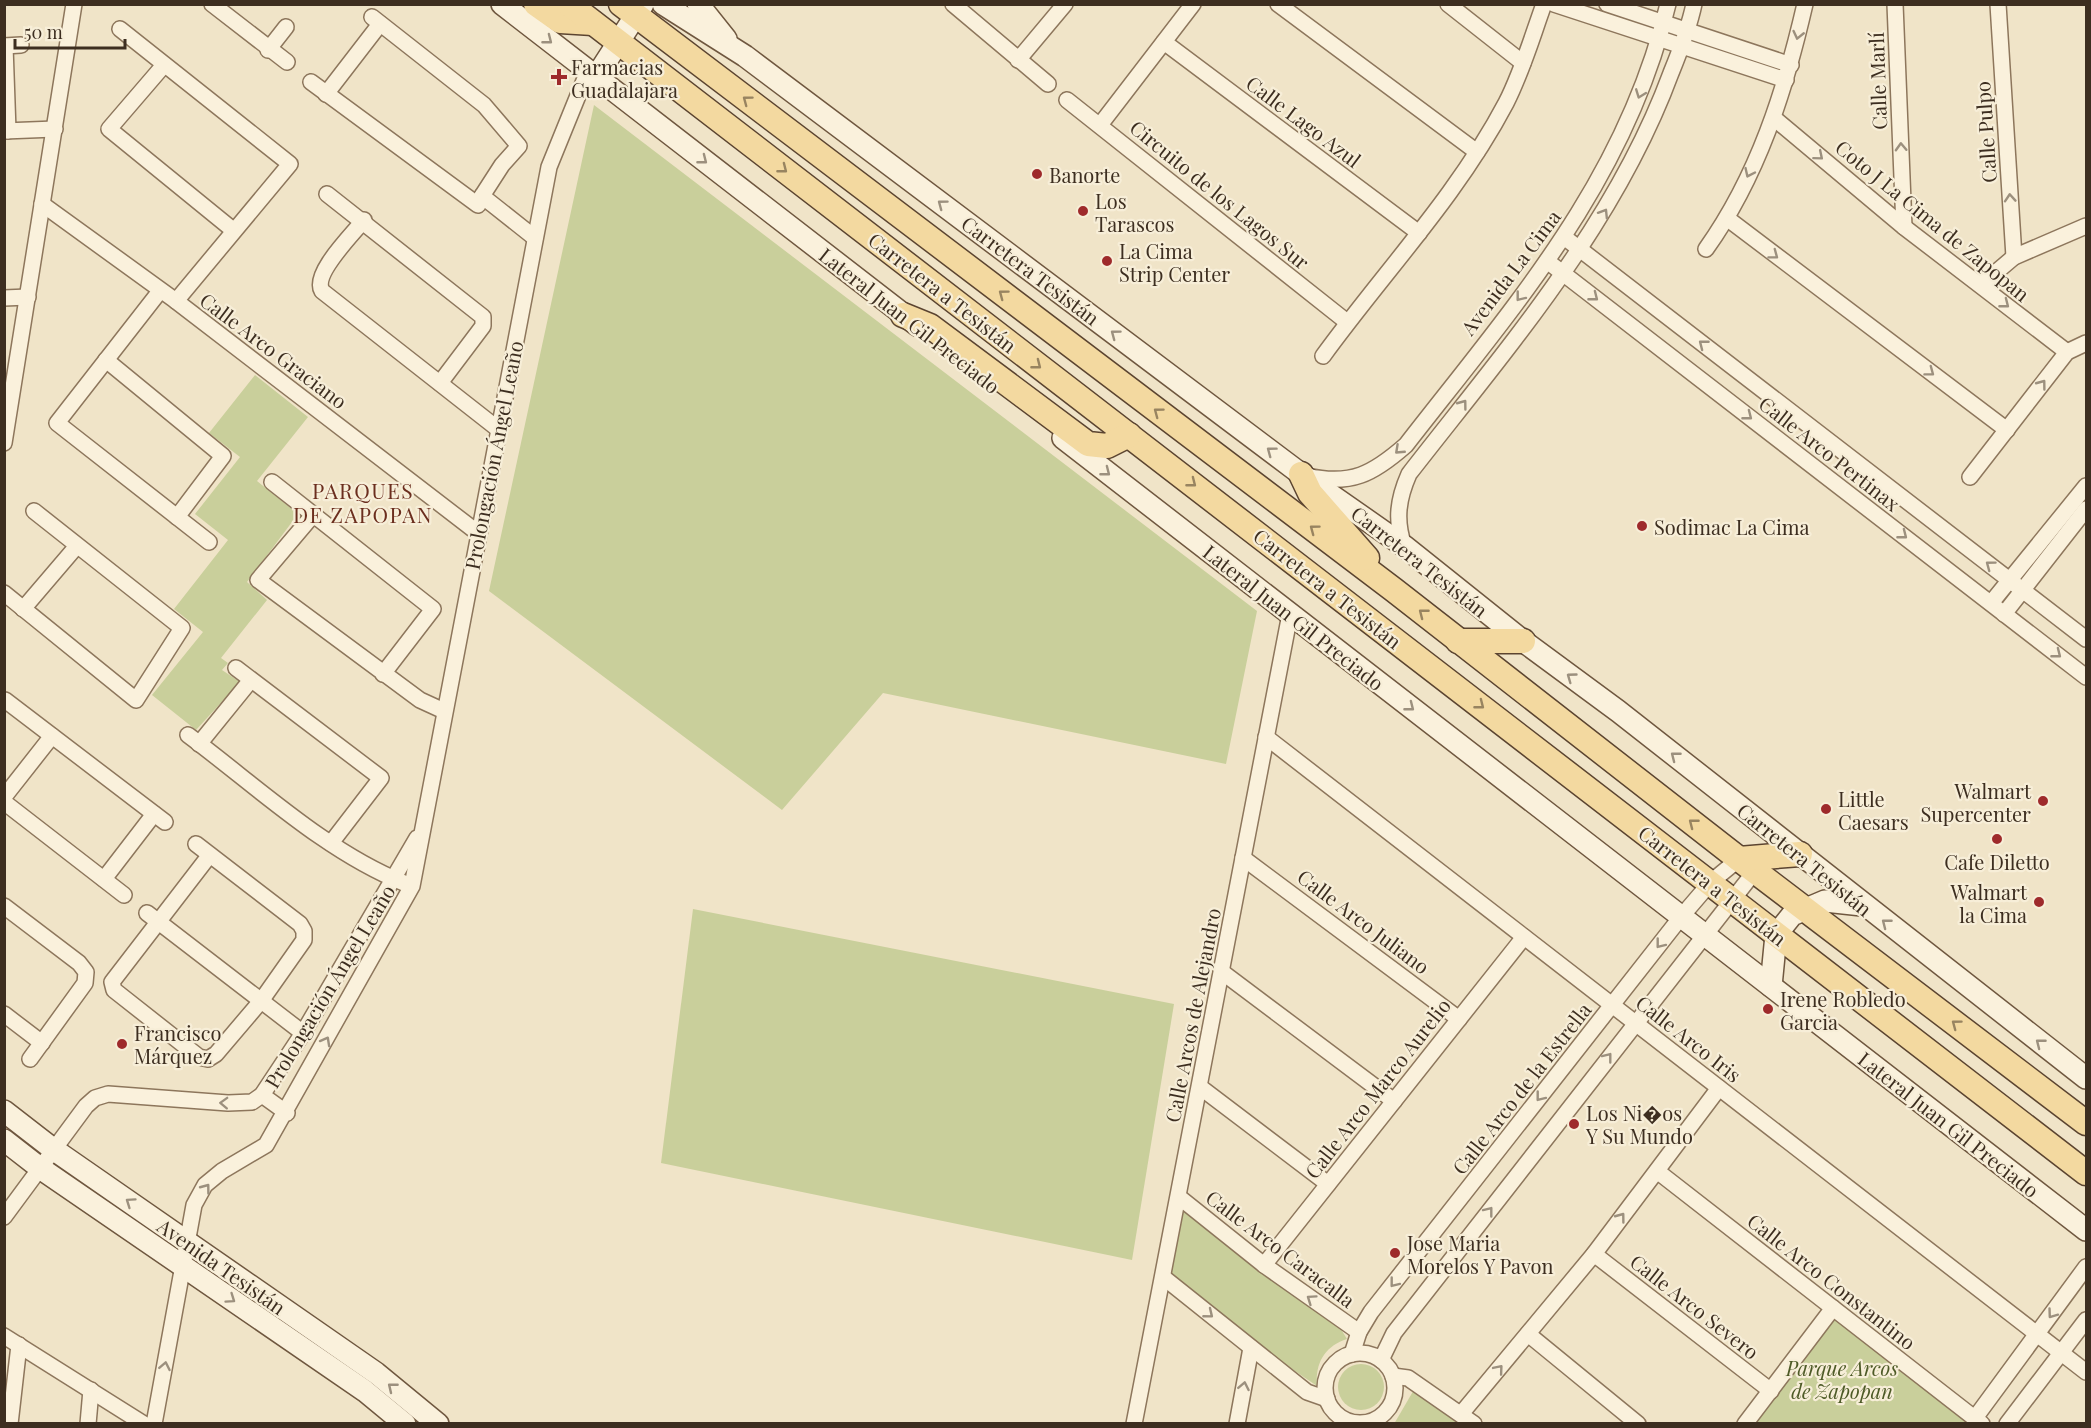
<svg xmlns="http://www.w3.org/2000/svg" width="2091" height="1428" font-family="'Playfair Display',serif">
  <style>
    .green { fill: #c9cf9b }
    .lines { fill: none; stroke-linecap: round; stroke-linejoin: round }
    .street-casing { stroke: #8d765c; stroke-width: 18 }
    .secondary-casing { stroke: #6f573f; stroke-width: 24 }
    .primary-casing { stroke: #5b4430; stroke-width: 27 }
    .street { stroke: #faf1dc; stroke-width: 15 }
    .secondary { stroke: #faf1dc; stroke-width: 21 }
    .primary { stroke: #f3d9a0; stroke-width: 24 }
    .oneway { stroke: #9c907e }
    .oneway2 { stroke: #988460 }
    .poi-dot { fill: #9e2a2b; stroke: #f7eed8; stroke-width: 2 }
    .labels { text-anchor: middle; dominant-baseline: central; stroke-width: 4.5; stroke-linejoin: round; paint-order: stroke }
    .poi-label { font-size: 20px; fill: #3d2e20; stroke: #f7eed8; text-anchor: start }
    .street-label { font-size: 20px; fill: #3d2e20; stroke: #f7eed8 }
    .park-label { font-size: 20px; font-style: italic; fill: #4d5a26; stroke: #f7eed8 }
    .neighbourhood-label { font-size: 21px; letter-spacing: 1.5px; fill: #6b2e1e; stroke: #f7eed8 }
  </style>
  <rect width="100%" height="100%" fill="#f0e4c8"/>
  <g class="green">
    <polygon points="594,105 1257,611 1226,764 883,693 782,810 489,591"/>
    <polygon points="255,375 308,417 257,481 298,514 247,582 267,600 221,658 228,663 222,670 240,682 196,730 152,695 203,632 174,609 228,540 195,514 240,457 209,433"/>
    <polygon points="693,909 1174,1004 1132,1260 661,1163"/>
    <path d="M 1183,1211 L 1339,1326 L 1347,1339 C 1325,1346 1315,1363 1317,1386 L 1254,1343 L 1169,1273 Z"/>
    <polygon points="1833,1315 1971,1424 1752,1424"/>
    <circle cx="1361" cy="1387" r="23"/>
    <polygon points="1415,1388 1463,1424 1394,1424"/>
  </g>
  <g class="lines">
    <defs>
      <g id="street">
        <polyline points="212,4 287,62"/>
        <polyline points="953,4 1048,84"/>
        <polyline points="1278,4 1477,152"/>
        <polyline points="1448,4 1523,63"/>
        <polyline points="1554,4 1786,80"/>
        <polyline points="1607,4 1791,65"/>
        <polyline points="1895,4 1904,227"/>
        <polyline points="1998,4 2014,257"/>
        <polyline points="372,17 484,105 519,146 502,165 482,196"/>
        <polyline points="120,29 290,164 176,301"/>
        <polyline points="1164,42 1419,233"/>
        <polyline points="4,46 21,45"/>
        <polyline points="5,46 8,131"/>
        <polyline points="268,50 286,27"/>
        <polyline points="1018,60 1065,4"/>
        <polyline points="164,65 109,129 233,230"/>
        <polyline points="311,82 478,205 482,196 535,238"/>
        <polyline points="326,94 380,24"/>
        <polyline points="1067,100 1347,322"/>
        <polyline points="1775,119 1904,227 2067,352"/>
        <polyline points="1100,125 1193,4"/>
        <polyline points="4,131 55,129"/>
        <polyline points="327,194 483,317 483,326 440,383"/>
        <polyline points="42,204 176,301 478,533"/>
        <polyline points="1728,219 2007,430"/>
        <path d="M 364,220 C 352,235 312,274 322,291 L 498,429"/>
        <polyline points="1564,237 2086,639"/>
        <path d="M 1706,249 C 1758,176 1785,91 1805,4"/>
        <polyline points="1547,261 2086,677"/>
        <polyline points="1981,285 2014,257 2086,226"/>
        <polyline points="160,291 57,423 209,542"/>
        <polyline points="4,298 28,297"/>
        <path d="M 1323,356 C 1384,272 1457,196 1506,103 C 1522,72 1532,37 1544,4"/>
        <polyline points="106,360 223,456 177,517"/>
        <polyline points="4,443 74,4"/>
        <path d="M 1307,476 C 1351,486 1373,474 1406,445 C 1514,306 1626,181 1668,4"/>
        <polyline points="1970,477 2067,352 2086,343"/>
        <polyline points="272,482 433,609 383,674"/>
        <polyline points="313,515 258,580 420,700 444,711"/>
        <path d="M 1404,546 C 1395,520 1398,499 1409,474 C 1507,348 1615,225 1671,73 C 1680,51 1689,28 1694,4"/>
        <polyline points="4,593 136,700 182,628 34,511"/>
        <polyline points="1991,603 2086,486"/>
        <polyline points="23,609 76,547"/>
        <polyline points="2004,614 2086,509"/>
        <polyline points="236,668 381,778 331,843"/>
        <polyline points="5,700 165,822"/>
        <path d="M 188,735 C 255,785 326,852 404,883"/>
        <polyline points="1266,737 2086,1372"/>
        <polyline points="199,744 251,680"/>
        <polyline points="4,797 52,736"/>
        <polyline points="4,802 124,895"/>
        <polyline points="196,844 300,924 304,931 304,940 261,1001 216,1054 208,1059 199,1057 114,990 112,982 209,856"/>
        <polyline points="1243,858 1459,1019"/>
        <polyline points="104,879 154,814"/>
        <polyline points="4,906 79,963 86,972 85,983 30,1059"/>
        <polyline points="147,913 303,1033"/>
        <polyline points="1222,972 1394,1101"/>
        <polyline points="4,1014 42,1043"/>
        <polyline points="1200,1087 1328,1184"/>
        <polyline points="262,1095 287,1113"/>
        <polyline points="1657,1171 1982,1424"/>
        <polyline points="1179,1197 1264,1265 1359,1332"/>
        <polyline points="4,1217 86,1106 95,1098 108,1094 228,1103 252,1102 262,1095 303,1033 417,838"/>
        <polyline points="1594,1254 1771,1391"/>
        <polyline points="1264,1265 1524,937"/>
        <polyline points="1163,1277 1307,1392 1327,1399"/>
        <polyline points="1528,1334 1638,1424"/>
        <polyline points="4,1336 144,1424"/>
        <circle cx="1360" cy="1388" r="35"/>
        <polyline points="1352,1354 1359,1332 1371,1312 1681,917 1711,882 1739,859"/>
        <polyline points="1381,1360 1394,1333 1755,871"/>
        <polyline points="1393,1376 1408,1378 1474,1424"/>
        <polyline points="1461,1414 1594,1254 1719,1088"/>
        <polyline points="1975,1418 2086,1267"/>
        <polyline points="10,1424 19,1345"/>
        <polyline points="88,1424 91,1390"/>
        <polyline points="154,1424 194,1205 205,1185 222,1171 266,1145 412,886 549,167 588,71"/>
        <polyline points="1134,1424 1290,614"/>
        <polyline points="1237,1424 1251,1348"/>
        <polyline points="1745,1424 1833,1308"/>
        <polyline points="2007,1424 2086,1320"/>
      </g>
      <g id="secondary">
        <polyline points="502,4 917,325"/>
        <polyline points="663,4 745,56 1301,474 1404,546 1523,641 1618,711 2086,1078"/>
        <polyline points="698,4 726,39"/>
        <polyline points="596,77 643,4"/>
        <polyline points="1063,438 2086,1230"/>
        <polyline points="1771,986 1776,935 1792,915 1825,901 1862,905"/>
        <polyline points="4,1111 53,1149 376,1373 438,1424"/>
        <polyline points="4,1140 40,1168 365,1391 405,1424"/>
      </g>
      <g id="primary">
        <polyline points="536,4 560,21 593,23"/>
        <polyline points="569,4 2086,1173"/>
        <polyline points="621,4 1394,590 1739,859 2086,1123"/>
        <polyline points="903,315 930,326 1088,444 1107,446 1129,435"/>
        <polyline points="1301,474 1310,493 1367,558"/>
        <polyline points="1458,641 1523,641"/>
        <polyline points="1739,859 1800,854"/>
      </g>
    </defs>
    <use href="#street" class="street-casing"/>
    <use href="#secondary" class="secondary-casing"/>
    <use href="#primary" class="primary-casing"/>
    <use href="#street" class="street"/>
    <use href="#secondary" class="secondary"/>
    <use href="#primary" class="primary"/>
  </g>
  <defs><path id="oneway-chevron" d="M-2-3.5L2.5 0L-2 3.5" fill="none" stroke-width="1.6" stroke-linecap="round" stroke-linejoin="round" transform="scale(1.5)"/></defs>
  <g class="oneway">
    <use href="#oneway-chevron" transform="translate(1798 35) rotate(103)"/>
    <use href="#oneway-chevron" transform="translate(548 40) rotate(38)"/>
    <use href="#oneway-chevron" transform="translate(1640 94) rotate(111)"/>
    <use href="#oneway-chevron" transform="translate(1901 147) rotate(-92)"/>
    <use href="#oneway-chevron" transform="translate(1819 156) rotate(40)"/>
    <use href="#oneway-chevron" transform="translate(703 160) rotate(38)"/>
    <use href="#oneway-chevron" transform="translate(1749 173) rotate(115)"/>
    <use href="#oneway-chevron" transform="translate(2010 198) rotate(-94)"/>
    <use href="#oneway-chevron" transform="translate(942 204) rotate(-143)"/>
    <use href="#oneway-chevron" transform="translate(1604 213) rotate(-58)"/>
    <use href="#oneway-chevron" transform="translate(1774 255) rotate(37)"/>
    <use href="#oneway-chevron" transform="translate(1520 297) rotate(128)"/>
    <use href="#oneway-chevron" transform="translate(1594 297) rotate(38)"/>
    <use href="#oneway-chevron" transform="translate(2005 304) rotate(38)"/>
    <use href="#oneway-chevron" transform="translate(1115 334) rotate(-143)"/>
    <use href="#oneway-chevron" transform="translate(1703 344) rotate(-142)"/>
    <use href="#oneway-chevron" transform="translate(1930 372) rotate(37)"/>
    <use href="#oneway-chevron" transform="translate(2042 384) rotate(-53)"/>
    <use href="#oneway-chevron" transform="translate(1463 404) rotate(-53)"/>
    <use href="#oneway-chevron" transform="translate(1748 416) rotate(38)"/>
    <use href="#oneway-chevron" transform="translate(1399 450) rotate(137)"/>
    <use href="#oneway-chevron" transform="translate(1271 451) rotate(-143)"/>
    <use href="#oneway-chevron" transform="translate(1106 472) rotate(38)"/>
    <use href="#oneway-chevron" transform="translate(1903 535) rotate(38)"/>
    <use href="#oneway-chevron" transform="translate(1990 565) rotate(-143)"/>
    <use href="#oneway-chevron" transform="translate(2057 654) rotate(38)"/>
    <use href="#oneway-chevron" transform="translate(1571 677) rotate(-144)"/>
    <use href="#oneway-chevron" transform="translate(1410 707) rotate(38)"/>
    <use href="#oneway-chevron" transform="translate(1675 756) rotate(-142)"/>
    <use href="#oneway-chevron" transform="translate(1886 923) rotate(-142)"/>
    <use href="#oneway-chevron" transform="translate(1660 944) rotate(128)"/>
    <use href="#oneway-chevron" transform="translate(326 1041) rotate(-61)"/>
    <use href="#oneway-chevron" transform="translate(2040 1043) rotate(-142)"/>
    <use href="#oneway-chevron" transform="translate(1608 1057) rotate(-52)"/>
    <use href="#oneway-chevron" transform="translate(1540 1097) rotate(128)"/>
    <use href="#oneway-chevron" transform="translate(224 1103) rotate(-178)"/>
    <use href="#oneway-chevron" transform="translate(206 1188) rotate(-53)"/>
    <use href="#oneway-chevron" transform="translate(130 1202) rotate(-145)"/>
    <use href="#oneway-chevron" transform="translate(1489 1211) rotate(-52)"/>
    <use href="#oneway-chevron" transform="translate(1621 1217) rotate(-53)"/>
    <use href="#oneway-chevron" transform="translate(1394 1283) rotate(128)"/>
    <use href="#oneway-chevron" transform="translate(231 1299) rotate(35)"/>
    <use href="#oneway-chevron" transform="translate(1311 1299) rotate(-145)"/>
    <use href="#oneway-chevron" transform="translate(1209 1314) rotate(39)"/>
    <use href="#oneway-chevron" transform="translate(2052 1314) rotate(126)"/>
    <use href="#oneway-chevron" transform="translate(165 1366) rotate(-79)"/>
    <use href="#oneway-chevron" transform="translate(1499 1369) rotate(-50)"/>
    <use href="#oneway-chevron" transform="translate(1244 1386) rotate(-79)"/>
    <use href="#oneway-chevron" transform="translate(392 1387) rotate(-141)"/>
  </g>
  <g class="oneway2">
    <use href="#oneway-chevron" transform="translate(747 100) rotate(-143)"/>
    <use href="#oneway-chevron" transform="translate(783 169) rotate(38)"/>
    <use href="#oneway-chevron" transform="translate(1003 294) rotate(-143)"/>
    <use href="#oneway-chevron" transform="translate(1037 365) rotate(38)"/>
    <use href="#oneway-chevron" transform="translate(1158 412) rotate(-143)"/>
    <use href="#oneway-chevron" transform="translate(1192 483) rotate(38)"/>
    <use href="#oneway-chevron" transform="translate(1314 529) rotate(-143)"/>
    <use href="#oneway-chevron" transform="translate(1423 613) rotate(-142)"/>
    <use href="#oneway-chevron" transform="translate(1480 705) rotate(38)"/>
    <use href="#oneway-chevron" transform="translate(1693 823) rotate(-142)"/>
    <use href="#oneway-chevron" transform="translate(1956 1024) rotate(-143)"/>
  </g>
  <g class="poi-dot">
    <path d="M556 68h6v6h6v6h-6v6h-6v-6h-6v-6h6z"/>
    <circle cx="1037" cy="174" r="6"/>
    <circle cx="1083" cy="211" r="6"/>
    <circle cx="1107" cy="261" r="6"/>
    <circle cx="1642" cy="526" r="6"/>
    <circle cx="2043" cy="801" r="6"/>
    <circle cx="1826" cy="809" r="6"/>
    <circle cx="1997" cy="839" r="6"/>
    <circle cx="2039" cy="902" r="6"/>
    <circle cx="1768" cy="1009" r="6"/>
    <circle cx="122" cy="1044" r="6"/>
    <circle cx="1574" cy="1124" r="6"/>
    <circle cx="1395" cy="1253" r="6"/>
  </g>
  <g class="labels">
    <g class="poi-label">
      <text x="571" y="66">Farmacias<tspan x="571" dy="23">Guadalajara</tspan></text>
      <text x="1049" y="174">Banorte</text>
      <text x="1095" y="200">Los<tspan x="1095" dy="23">Tarascos</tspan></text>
      <text x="1119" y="250">La Cima<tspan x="1119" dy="23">Strip Center</tspan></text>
      <text x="1654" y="526">Sodimac La Cima</text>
      <text x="2031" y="790" text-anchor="end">Walmart<tspan x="2031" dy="23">Supercenter</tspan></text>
      <text x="1838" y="798">Little<tspan x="1838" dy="23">Caesars</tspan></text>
      <text x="1997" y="861" text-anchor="middle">Cafe Diletto</text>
      <text x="2027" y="891" text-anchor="end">Walmart<tspan x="2027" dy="23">la Cima</tspan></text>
      <text x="1780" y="998">Irene Robledo<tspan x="1780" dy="23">Garcia</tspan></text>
      <text x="134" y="1032">Francisco<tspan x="134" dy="23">Márquez</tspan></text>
      <text x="1586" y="1112">Los Ni�os<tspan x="1586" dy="23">Y Su Mundo</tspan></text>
      <text x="1407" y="1242">Jose Maria<tspan x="1407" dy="23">Morelos Y Pavon</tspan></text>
    </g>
    <g class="street-label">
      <text transform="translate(1877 81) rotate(-92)">Calle Marlí</text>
      <text transform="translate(1304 121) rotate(37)">Calle Lago Azul</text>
      <text transform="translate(1985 132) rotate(-94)">Calle Pulpo</text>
      <text transform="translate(1220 194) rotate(39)">Circuito de los Lagos Sur</text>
      <text transform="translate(1933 220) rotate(39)">Coto J La Cima de Zapopan</text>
      <text transform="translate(1031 270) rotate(37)">Carretera Tesistán</text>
      <text transform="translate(1510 272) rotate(-53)">Avenida La Cima</text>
      <text transform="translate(943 292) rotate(38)">Carretera a Tesistán</text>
      <text transform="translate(910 320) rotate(38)">Lateral Juan Gil Preciado</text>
      <text transform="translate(274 350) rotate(37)">Calle Arco Graciano</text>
      <text transform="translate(1830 453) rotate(38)">Calle Arco Pertinax</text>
      <text transform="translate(493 455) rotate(-79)">Prolongación Ángel Leaño</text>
      <text transform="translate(1420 561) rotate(38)">Carretera Tesistán</text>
      <text transform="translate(1328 588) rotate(38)">Carretera a Tesistán</text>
      <text transform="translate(1294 617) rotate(38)">Lateral Juan Gil Preciado</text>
      <text transform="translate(1805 859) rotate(39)">Carretera Tesistán</text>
      <text transform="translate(1713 885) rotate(38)">Carretera a Tesistán</text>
      <text transform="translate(1364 921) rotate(37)">Calle Arco Juliano</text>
      <text transform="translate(329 986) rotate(-59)">Prolongación Ángel Leaño</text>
      <text transform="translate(1192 1015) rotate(-79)">Calle Arcos de Alejandro</text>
      <text transform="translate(1689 1038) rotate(38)">Calle Arco Iris</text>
      <text transform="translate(1377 1088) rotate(-52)">Calle Arco Marco Aurelio</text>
      <text transform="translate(1521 1088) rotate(-52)">Calle Arco de la Estrella</text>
      <text transform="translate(1949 1124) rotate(38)">Lateral Juan Gil Preciado</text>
      <text transform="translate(1281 1248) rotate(37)">Calle Arco Caracalla</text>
      <text transform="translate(222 1266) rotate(35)">Avenida Tesistán</text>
      <text transform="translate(1832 1281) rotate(38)">Calle Arco Constantino</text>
      <text transform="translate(1695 1306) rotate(38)">Calle Arco Severo</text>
    </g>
    <g class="park-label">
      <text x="1842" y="1367">Parque Arcos<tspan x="1842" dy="23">de Zapopan</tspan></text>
    </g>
    <g class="neighbourhood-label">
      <text x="363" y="490">PARQUES<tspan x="363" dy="24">DE ZAPOPAN</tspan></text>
    </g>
  </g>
  <rect width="2091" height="1428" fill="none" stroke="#3d2e20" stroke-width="12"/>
  <path d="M15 39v9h110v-9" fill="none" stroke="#3d2e20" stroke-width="3"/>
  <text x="24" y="39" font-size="18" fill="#3d2e20" stroke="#f7eed8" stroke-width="4.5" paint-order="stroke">50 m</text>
</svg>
